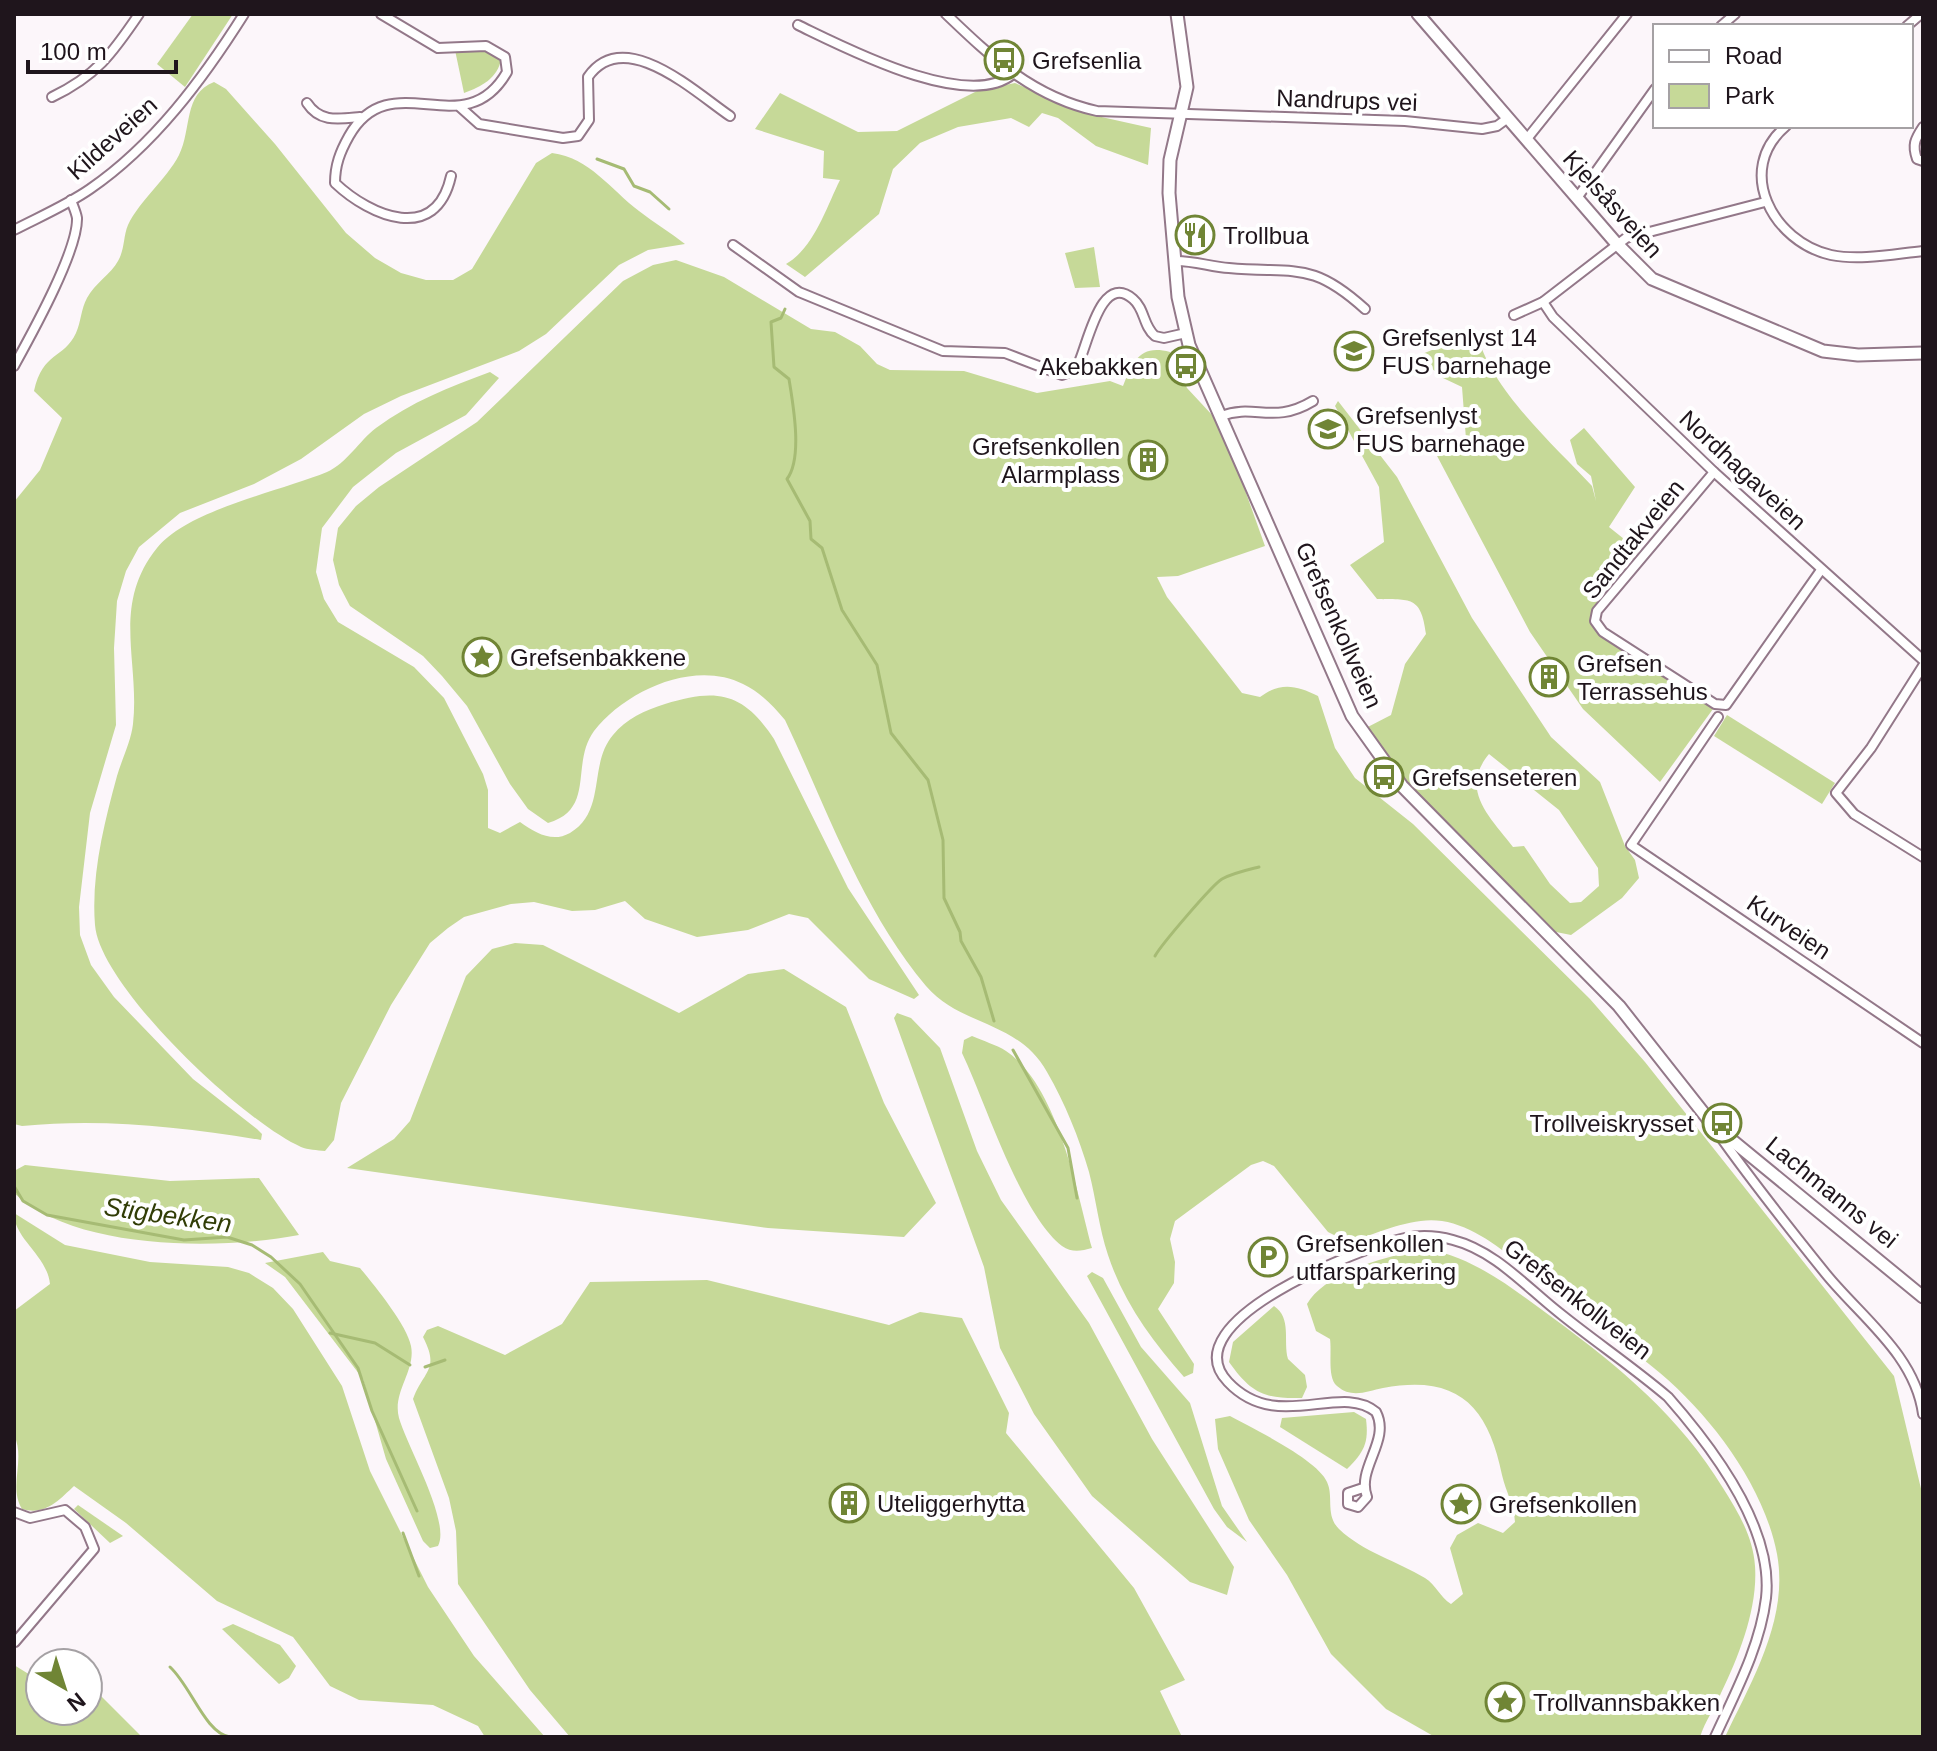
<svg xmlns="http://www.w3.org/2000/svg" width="1937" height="1751" font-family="Arial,sans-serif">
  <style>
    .green { fill: #c6d998; fill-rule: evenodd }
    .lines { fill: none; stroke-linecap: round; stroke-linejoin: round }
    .stream { stroke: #a6bb74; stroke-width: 3 }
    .street-casing { stroke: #937889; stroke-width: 12 }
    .secondary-casing { stroke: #937889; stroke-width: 15 }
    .street { stroke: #fff; stroke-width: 8 }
    .secondary { stroke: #fff; stroke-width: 11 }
    .labels { text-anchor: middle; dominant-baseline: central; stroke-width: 8; stroke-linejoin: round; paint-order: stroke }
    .poi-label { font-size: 24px; fill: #1f151c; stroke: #fff; text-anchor: start }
    .street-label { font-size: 24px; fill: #1f151c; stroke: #fff }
    .water-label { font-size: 26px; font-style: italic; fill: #313d06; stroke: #fff }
  </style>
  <rect width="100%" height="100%" fill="#fcf6fa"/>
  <g class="green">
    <polygon points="193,14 233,14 185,87 157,64"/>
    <path d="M 488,47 L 501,59 C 498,78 481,87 464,93 L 455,50 Z"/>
    <path d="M 214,82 L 226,89 L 275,144 L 346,233 L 375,258 L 401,273 L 426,280 L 453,280 L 472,269 L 536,163 L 552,153 C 590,158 610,189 639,211 C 654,223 670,232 685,244 L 648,250 L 619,265 L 546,334 L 519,351 L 401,396 L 364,414 L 301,459 L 254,484 L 180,513 L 139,547 L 126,571 L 117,601 L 114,648 L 116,725 L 90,813 L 79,907 L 80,935 L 91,965 L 114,997 L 193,1079 L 257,1129 L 262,1134 L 261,1140 C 182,1127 103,1118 22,1126 L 14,1124 L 14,502 L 40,470 L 62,418 L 34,391 C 43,351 64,359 76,333 C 81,322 81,309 87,298 C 95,283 111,274 118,261 C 125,249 123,237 128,225 C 140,200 166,180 179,155 C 192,129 183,94 214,82 Z"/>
    <path d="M 1015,83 L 1088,114 L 1151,128 L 1148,165 L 1096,146 L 1058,118 L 1042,113 L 1029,127 L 1011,118 L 958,127 L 920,143 L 893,169 L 879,214 L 805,277 L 786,264 C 814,248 826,208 840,180 L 823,178 L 824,151 L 755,129 L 780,93 L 858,132 L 897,131 L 977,91 Z"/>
    <polygon points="1094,247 1100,287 1075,288 1065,253"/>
    <path d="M 676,260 L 724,277 L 811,329 L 835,332 L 860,346 L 877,364 L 890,370 L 964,371 L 1037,393 L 1110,381 L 1123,386 C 1133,361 1140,344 1170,352 L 1187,388 L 1213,416 L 1236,465 L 1265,546 L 1178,576 L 1157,577 L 1167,597 L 1242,693 L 1260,697 C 1280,682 1296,685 1318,696 L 1335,748 L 1355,778 L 1413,824 L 1590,999 L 1645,1062 L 1894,1376 L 1923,1497 L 1923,1737 L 1725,1737 C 1752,1680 1789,1619 1777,1554 C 1764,1486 1712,1417 1660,1373 C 1628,1346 1591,1323 1558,1297 C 1525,1270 1486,1228 1442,1221 C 1412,1216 1377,1234 1348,1242 L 1328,1232 L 1274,1166 L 1263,1161 L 1251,1165 L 1175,1221 L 1170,1239 L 1175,1262 L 1174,1283 L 1158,1309 L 1194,1364 L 1193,1373 L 1184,1377 C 1152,1341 1123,1301 1108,1255 C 1099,1228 1096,1199 1089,1172 C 1079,1138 1065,1103 1047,1072 C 1018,1020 961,1027 926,986 C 862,910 827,809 785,720 C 773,706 760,692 743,684 C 694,659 625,691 594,731 C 570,764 596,809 548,823 L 528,809 L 510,784 L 467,706 L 442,676 L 423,656 L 350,606 L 339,585 L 333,560 L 338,528 L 356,506 L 379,487 L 477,422 L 623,281 L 653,265 Z"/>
    <path d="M 1477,332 C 1488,387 1555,446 1592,486 L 1596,501 L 1591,476 L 1577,464 L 1570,440 L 1584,428 L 1635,487 L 1609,527 L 1639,551 L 1609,585 L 1604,578 L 1591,625 L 1713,709 L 1660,782 L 1583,709 L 1530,632 L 1436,454 L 1466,439 L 1462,387 L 1443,378 L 1417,356 Z"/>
    <path d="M 490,372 L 499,378 L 466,415 L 396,453 L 353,487 L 322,528 L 316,572 L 324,599 L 338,622 L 414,667 L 444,698 L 483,774 L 488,790 L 488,828 L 500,833 L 520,822 C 536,833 552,843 570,833 C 607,811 588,764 613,735 C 626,719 645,710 665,704 C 717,688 743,692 774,739 L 848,888 L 919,995 L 914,999 L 869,979 L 808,918 L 789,914 L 748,930 L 697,937 L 645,919 L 625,901 L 595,910 L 572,911 L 534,902 L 511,904 L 464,917 L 448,928 L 430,943 L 391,1005 L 341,1103 L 334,1140 L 325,1151 C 317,1150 308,1150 301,1147 C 244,1122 100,987 95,925 C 91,875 104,824 117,776 C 122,759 131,741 133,724 C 140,662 111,605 157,548 C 187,510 281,491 327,472 C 347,463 359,441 376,428 C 411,402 449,387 490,372 Z"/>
    <path d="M 1338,401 L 1397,477 L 1472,618 L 1551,737 L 1600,782 L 1625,846 L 1635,860 L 1639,878 L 1622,898 L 1571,935 L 1556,932 L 1414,792 L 1362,730 L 1391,715 L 1405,664 L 1426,634 C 1421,595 1410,600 1377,599 L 1350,565 L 1384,542 L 1379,487 L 1335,406 ZM 1489,754 L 1559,810 L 1598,868 L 1599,886 L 1581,902 L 1570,903 L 1550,884 L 1524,846 L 1513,847 C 1490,817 1459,790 1489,754 Z"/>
    <polygon points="1727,715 1835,783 1822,804 1714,736"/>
    <polygon points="515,943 543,945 679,1013 748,974 784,969 846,1007 884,1103 936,1203 904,1237 768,1228 347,1168 394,1139 410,1121 466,976 492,949"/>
    <polygon points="897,1013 911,1018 940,1048 977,1151 1001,1200 1089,1323 1152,1439 1234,1567 1227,1595 1190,1582 1092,1496 1034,1414 1000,1348 984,1267 894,1018"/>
    <path d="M 972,1036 C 983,1041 997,1045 1006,1051 C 1058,1086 1077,1192 1092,1248 C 1081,1251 1072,1253 1062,1246 C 1021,1215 985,1101 962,1053 L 964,1040 Z"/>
    <path d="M 25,1165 L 170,1181 L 259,1178 L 299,1235 C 220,1250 76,1251 14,1193 L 14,1171 Z"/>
    <path d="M 14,1213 L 65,1245 L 150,1262 L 228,1267 L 249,1273 L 273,1288 L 293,1309 L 342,1386 L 370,1471 L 428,1587 L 474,1656 L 545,1737 L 485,1737 L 478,1726 L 433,1705 L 359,1700 L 330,1686 L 293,1637 L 217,1601 L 126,1523 L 74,1486 C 59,1500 45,1516 22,1509 C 8,1486 26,1460 14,1435 L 14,1311 L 50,1284 C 47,1255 14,1239 14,1213 Z"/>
    <path d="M 1428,1249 C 1477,1259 1513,1289 1553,1318 C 1621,1368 1679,1416 1723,1488 C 1738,1512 1753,1536 1755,1566 C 1758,1608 1739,1656 1721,1693 C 1715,1708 1705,1721 1700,1737 L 1435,1737 L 1386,1709 L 1331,1654 L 1287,1575 L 1249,1520 L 1218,1449 L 1215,1419 L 1230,1416 C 1252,1428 1318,1460 1327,1482 C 1334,1497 1325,1515 1339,1529 C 1363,1552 1397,1561 1425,1578 C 1436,1585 1440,1597 1451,1604 L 1463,1594 L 1450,1548 L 1457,1535 L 1478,1523 L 1503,1533 L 1515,1522 C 1514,1505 1506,1492 1502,1475 C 1488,1406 1458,1374 1383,1388 C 1367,1391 1352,1399 1337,1386 C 1327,1378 1332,1352 1330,1339 L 1316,1331 L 1307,1304 C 1325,1272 1392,1254 1428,1249 Z"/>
    <path d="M 323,1252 L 330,1261 L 360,1268 C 374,1285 407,1325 411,1346 C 416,1371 392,1392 399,1418 C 407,1446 451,1522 438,1546 L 430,1548 L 423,1541 L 386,1459 L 363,1379 L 285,1277 L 265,1263 Z"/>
    <polygon points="1092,1272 1103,1278 1141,1347 1190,1403 1222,1506 1247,1542 1227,1527 1214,1509 1087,1276"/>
    <path d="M 707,1280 L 889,1325 L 920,1312 L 962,1318 L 1009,1413 L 1006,1433 L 1134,1588 L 1185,1680 L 1160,1691 L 1182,1737 L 570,1737 L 530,1690 L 458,1584 L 456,1531 L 449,1498 L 413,1399 C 424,1370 440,1370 423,1337 L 427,1330 L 438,1326 L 505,1355 L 562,1324 L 590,1282 Z"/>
    <path d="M 1274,1306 C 1292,1318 1283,1341 1288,1359 L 1305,1375 L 1307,1387 L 1302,1398 C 1264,1399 1251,1393 1229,1362 L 1233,1342 Z"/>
    <path d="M 1354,1412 L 1366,1419 C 1369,1443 1364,1452 1347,1469 L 1280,1427 L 1282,1418 Z"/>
    <polygon points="78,1505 123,1536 110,1543 74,1509"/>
    <polygon points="233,1624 280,1645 296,1666 289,1678 279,1684 222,1629"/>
    <polygon points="14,1665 40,1681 40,1711 88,1711 88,1683 142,1737 14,1737"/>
  </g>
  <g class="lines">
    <g class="stream">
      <polyline points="597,159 624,169 634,186 650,192 669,209"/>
      <path d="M 785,309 L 781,318 L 771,322 L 774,367 L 789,379 C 793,404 803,458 787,479 L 810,521 L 811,539 L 822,548 L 842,610 L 877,665 L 891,733 L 928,780 L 943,840 L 944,898 L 960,932 L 961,941 L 981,977 L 994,1021"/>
      <path d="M 1155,956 C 1161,945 1212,885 1222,879 C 1233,873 1247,870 1259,867"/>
      <polyline points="1013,1050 1068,1148 1077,1198"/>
      <polyline points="14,1186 23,1201 47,1215 184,1240 227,1237 252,1245 271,1257 300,1284 358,1368 372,1411 417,1511"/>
      <polyline points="330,1333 375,1343 410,1365"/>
      <polyline points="425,1367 445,1360"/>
      <polyline points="403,1533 419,1576"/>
      <path d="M 170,1667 C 191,1686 205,1733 230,1737"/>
    </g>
    <defs>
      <g id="street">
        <path d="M 381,14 L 438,48 L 486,46 L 505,57 L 507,72 C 464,147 391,62 349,136 C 340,152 335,165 335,183 C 371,217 436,244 451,176"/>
        <path d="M 946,14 C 992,58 1033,97 1097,111 L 1405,121 L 1482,129 L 1497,126 L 1508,118"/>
        <path d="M 798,25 C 844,47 967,112 1013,74"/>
        <polyline points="1721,26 1735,14"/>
        <polyline points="1907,26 1921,14"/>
        <path d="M 52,97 C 96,76 112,54 139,14"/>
        <path d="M 307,103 C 320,123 339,119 360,117"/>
        <path d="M 460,107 L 479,124 L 563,138 L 578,136 L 589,120 L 588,77 C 624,25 696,93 730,116"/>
        <path d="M 1786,126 C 1734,170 1773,242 1831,255 C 1860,261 1894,254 1923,251"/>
        <path d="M 1923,127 C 1915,139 1912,145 1917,159 L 1923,161"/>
        <polyline points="1526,140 1627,14"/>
        <polyline points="1577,198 1655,89"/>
        <path d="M 14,230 C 39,217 67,205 90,189 C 154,145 203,79 244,14"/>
        <path d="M 733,245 L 799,292 L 943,351 L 1005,353 L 1062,375 L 1075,370 C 1086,357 1098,269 1133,299 C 1145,309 1143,326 1155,336 L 1164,338 L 1186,333"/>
        <path d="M 1174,261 C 1192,260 1211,267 1229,268 C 1295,274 1311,260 1365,309"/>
        <polyline points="1543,302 1553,317 1714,472 1923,660"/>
        <polyline points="1514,315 1543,302 1626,238 1765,202"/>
        <path d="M 14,366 C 31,335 78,251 77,218 C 76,212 73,206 71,200"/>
        <path d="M 1221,416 C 1255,403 1273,425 1313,401"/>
        <polyline points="1714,472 1597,611 1595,621 1603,632 1715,704 1726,705 1821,570"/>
        <polyline points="1923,666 1871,748 1836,793 1854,814 1923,857"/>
        <polyline points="1718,717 1631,845 1923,1043"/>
        <path d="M 1717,1132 C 1751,1180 1789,1228 1826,1274 C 1861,1317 1915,1355 1923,1414"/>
        <path d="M 1363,1488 L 1348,1493 L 1348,1504 L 1358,1507 L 1367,1497 C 1356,1468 1391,1441 1376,1412 C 1340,1382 1277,1434 1228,1382 C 1169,1321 1363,1247 1405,1238 C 1420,1235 1438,1236 1453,1240 C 1496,1251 1528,1289 1562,1315 C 1597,1343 1634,1368 1668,1397 C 1712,1447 1774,1528 1766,1598 C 1760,1647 1735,1693 1715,1737"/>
        <polyline points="14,1512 30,1518 65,1510 85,1527 94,1549 15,1642"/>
      </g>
      <g id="secondary">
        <polyline points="1177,14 1187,87 1170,160 1169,193 1178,297 1189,345 1352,716 1402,786 1619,1006 1712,1124 1923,1297"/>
        <polyline points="1418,14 1616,243 1652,279 1823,351 1858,355 1923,353"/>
      </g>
    </defs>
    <use href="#street" class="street-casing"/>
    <use href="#secondary" class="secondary-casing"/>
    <use href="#street" class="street"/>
    <use href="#secondary" class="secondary"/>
  </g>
  <defs>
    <symbol id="bus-ring" viewBox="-11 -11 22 22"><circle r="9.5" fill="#fff" stroke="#708535" stroke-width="1.5"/><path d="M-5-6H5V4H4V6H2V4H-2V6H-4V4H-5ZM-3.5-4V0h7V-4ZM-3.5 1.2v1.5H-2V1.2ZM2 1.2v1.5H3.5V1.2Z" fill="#708535"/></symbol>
    <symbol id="restaurant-ring" viewBox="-11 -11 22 22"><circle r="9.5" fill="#fff" stroke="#708535" stroke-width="1.5"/><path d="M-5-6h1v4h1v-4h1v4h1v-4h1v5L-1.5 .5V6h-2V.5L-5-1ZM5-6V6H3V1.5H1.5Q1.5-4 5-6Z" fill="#708535"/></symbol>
    <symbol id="school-ring" viewBox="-11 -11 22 22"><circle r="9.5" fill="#fff" stroke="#708535" stroke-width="1.5"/><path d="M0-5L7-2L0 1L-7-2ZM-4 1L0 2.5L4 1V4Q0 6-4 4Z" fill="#708535"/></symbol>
    <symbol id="building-ring" viewBox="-11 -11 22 22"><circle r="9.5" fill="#fff" stroke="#708535" stroke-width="1.5"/><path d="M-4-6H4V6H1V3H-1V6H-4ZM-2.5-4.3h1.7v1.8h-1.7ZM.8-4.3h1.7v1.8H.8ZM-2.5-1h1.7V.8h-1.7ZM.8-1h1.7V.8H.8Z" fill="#708535"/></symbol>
    <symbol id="sight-ring" viewBox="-11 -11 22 22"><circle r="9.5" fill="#fff" stroke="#708535" stroke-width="1.5"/><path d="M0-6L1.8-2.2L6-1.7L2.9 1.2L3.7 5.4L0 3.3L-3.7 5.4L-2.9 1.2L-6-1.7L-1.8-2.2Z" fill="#708535"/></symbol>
    <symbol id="parking-ring" viewBox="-11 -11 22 22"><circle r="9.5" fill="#fff" stroke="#708535" stroke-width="1.5"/><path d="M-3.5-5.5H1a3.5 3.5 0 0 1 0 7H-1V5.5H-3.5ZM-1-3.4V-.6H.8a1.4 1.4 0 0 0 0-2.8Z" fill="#708535"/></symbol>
  </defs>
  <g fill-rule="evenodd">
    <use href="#bus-ring" x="982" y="38" width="44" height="44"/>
    <use href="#restaurant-ring" x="1173" y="213" width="44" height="44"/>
    <use href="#school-ring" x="1332" y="329" width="44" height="44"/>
    <use href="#bus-ring" x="1164" y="344" width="44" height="44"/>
    <use href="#school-ring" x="1306" y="407" width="44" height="44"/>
    <use href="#building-ring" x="1126" y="438" width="44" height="44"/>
    <use href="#sight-ring" x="460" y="635" width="44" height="44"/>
    <use href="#building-ring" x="1527" y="655" width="44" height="44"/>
    <use href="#bus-ring" x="1362" y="755" width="44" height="44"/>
    <use href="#bus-ring" x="1700" y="1101" width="44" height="44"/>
    <use href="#parking-ring" x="1246" y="1235" width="44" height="44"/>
    <use href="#building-ring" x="827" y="1481" width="44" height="44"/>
    <use href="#sight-ring" x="1439" y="1482" width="44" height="44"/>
    <use href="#sight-ring" x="1483" y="1680" width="44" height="44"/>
  </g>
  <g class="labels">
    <g class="poi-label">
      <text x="1032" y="60">Grefsenlia</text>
      <text x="1223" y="235">Trollbua</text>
      <text x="1382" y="337">Grefsenlyst 14<tspan x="1382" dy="28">FUS barnehage</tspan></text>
      <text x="1158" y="366" text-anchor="end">Akebakken</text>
      <text x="1356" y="415">Grefsenlyst<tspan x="1356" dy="28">FUS barnehage</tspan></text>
      <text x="1120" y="446" text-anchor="end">Grefsenkollen<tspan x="1120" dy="28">Alarmplass</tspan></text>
      <text x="510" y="657">Grefsenbakkene</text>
      <text x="1577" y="663">Grefsen<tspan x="1577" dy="28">Terrassehus</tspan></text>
      <text x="1412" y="777">Grefsenseteren</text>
      <text x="1694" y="1123" text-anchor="end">Trollveiskrysset</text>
      <text x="1296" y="1243">Grefsenkollen<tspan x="1296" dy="28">utfarsparkering</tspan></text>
      <text x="877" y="1503">Uteliggerhytta</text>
      <text x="1489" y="1504">Grefsenkollen</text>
      <text x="1533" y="1702">Trollvannsbakken</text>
    </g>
    <g class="street-label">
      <text transform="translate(1347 100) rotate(2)">Nandrups vei</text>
      <text transform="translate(112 138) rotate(-42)">Kildeveien</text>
      <text transform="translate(1613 204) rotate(48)">Kjelsåsveien</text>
      <text transform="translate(1743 470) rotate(43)">Nordhagaveien</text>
      <text transform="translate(1633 539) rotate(-51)">Sandtakveien</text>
      <text transform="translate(1339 625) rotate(66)">Grefsenkollveien</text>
      <text transform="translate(1789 927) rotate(34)">Kurveien</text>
      <text transform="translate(1832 1192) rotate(39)">Lachmanns vei</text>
      <text transform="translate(1578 1299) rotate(38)">Grefsenkollveien</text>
    </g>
    <g class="water-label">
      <text transform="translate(168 1215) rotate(8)">Stigbekken</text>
    </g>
  </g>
  <rect width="1937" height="1751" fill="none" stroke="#1f151c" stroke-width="32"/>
  <rect x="1653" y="24" width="260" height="104" fill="#ffffff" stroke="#a5a1a4" stroke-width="2"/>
  <rect x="1669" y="50" width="40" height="12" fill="#ffffff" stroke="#a5a1a4" stroke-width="2"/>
  <text x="1725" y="64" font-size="24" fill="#1f151c">Road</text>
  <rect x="1669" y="84" width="40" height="24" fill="#c6d998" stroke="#a5a1a4" stroke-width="2"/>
  <text x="1725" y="104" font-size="24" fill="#1f151c">Park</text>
  <g transform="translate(64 1687) rotate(141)"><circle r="38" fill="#ffffff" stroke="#a5a1a4" stroke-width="2"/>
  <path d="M0-6L14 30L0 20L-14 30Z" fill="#708535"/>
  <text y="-12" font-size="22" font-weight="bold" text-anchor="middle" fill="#1f151c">N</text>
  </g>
  <path d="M28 60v12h148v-12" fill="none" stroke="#1f151c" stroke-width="4"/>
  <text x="40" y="60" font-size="24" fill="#1f151c" stroke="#ffffff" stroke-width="6" paint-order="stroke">100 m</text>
</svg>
